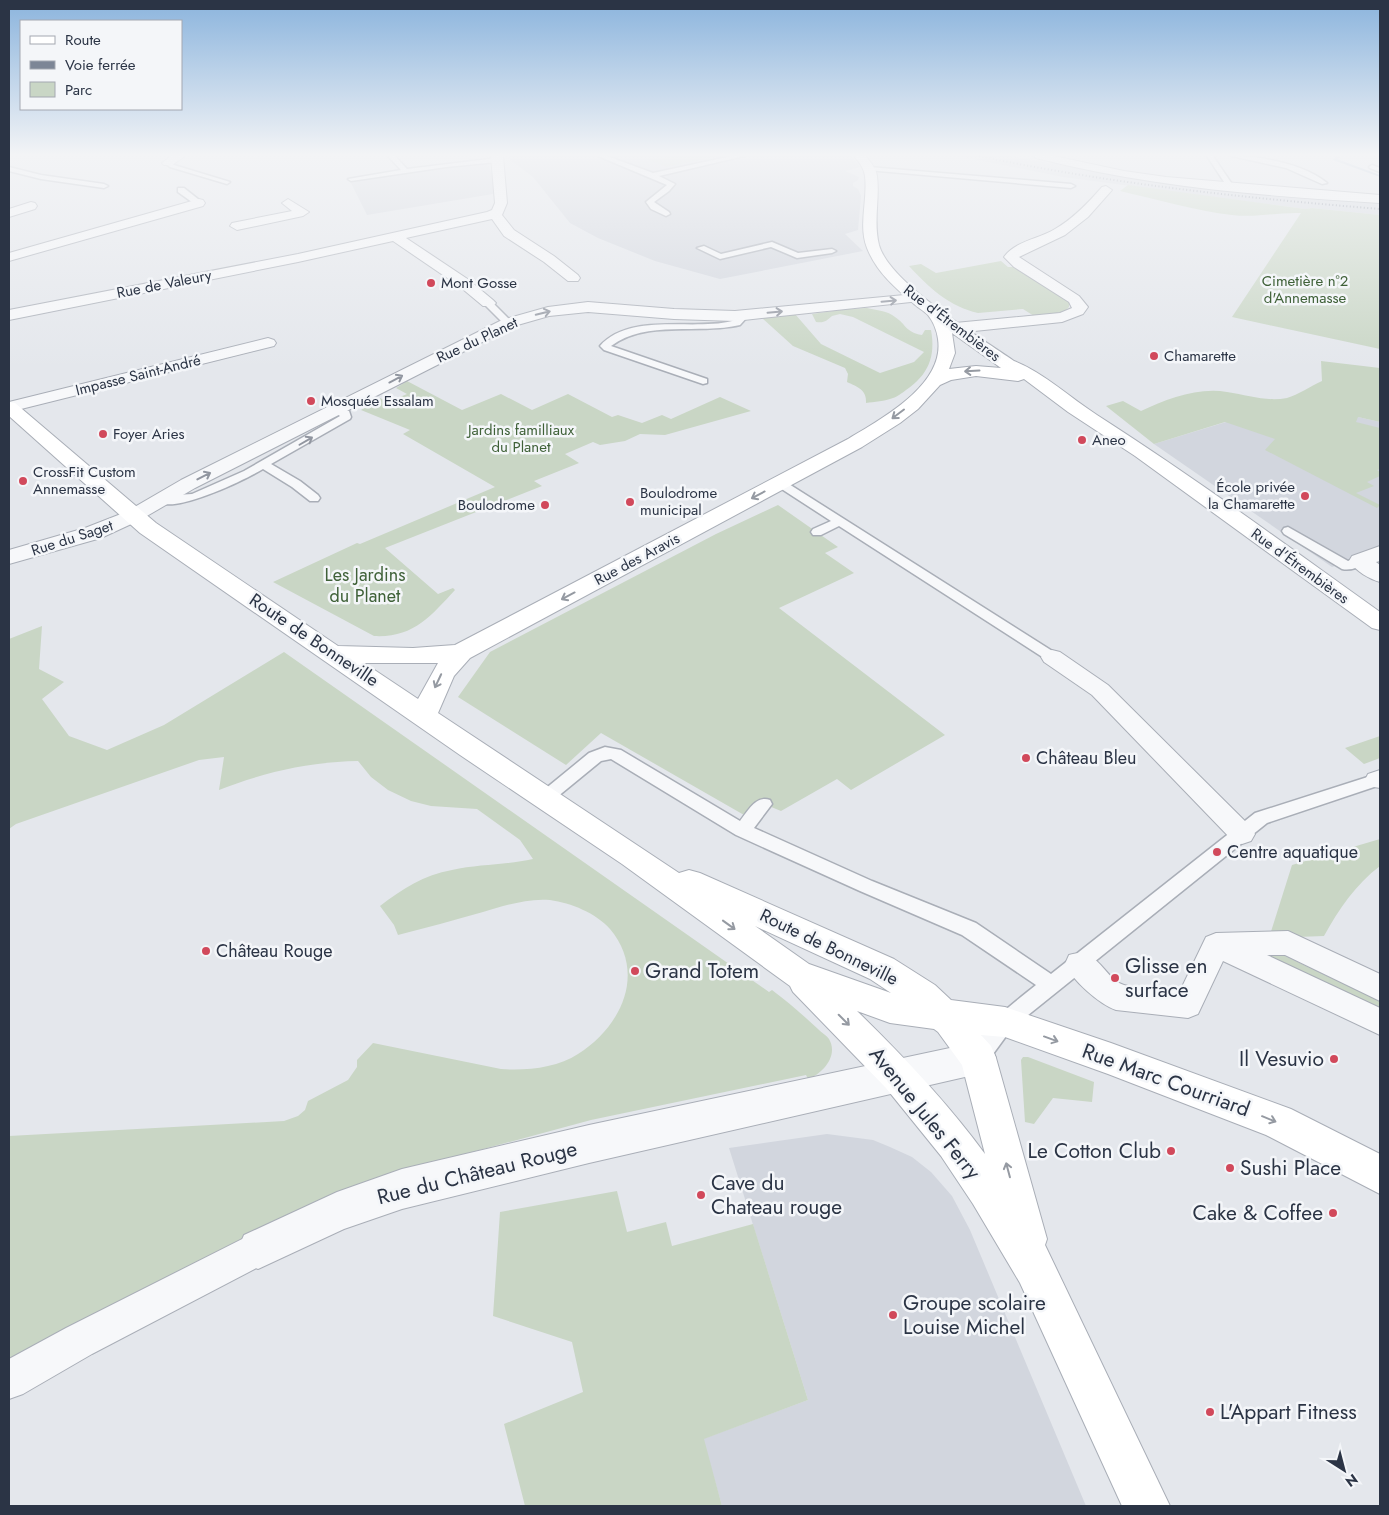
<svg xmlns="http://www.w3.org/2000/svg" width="1389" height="1515" font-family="Jost,sans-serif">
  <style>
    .built { fill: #d2d6de }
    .green { fill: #c9d6c5 }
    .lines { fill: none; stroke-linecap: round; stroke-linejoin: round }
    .stream { fill: #9fb4cc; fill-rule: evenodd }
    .service-casing { stroke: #a9aeb7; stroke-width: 3 }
    .pedestrian-casing { stroke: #a9aeb7; stroke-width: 2 }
    .minor-casing { stroke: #a9aeb7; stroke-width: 2 }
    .secondary-casing { stroke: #a9aeb7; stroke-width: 2 }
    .service { fill: #f7f8fa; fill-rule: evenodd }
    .pedestrian { fill: #f7f8fa; fill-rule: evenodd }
    .minor { fill: #f7f8fa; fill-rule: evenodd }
    .secondary { fill: #fff; fill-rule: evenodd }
    .rail { stroke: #7d8696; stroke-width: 2; stroke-dasharray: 1 2.5; stroke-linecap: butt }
    .oneway { stroke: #9196a0 }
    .oneway2 { stroke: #959aa2 }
    .poi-dot { fill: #d1495b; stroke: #f4f6f9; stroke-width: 2 }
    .labels { text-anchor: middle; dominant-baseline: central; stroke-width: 5; stroke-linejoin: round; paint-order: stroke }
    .far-park-label { font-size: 15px; fill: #3f6138; stroke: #f4f6f9 }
    .far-poi-label { font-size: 15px; fill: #2b3445; stroke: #f4f6f9; text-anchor: start }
    .far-street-label { font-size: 15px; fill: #2b3445; stroke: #f4f6f9 }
    .park-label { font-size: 18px; fill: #3f6138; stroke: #f4f6f9 }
    .street-label { font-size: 18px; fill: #2b3445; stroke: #f4f6f9 }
    .poi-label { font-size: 18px; fill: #2b3445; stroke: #f4f6f9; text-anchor: start }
    .near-poi-label { font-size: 21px; fill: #2b3445; stroke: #f4f6f9; text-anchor: start }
    .near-street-label { font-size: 21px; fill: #2b3445; stroke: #f4f6f9 }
  </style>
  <rect width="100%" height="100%" fill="#e4e7ec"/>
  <g class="built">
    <polygon points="509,156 852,156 860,167 845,171 859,177 858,180 853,183 853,186 858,189 861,196 858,230 845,234 863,251 720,279 655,261 598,238 570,223 533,177 510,160"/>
    <polygon points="948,156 1010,156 1145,180 1380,202 1380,215 1312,208 1305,209 1063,177 958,156"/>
    <polygon points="482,163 489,166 499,193 367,215 350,181"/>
    <polygon points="1292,402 1380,422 1380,549 1332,567 1154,444"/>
    <polygon points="827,1134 873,1140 890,1147 912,1157 931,1172 952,1196 970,1230 1086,1506 722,1506 703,1439 808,1400 729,1148"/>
  </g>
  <g class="green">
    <polygon points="683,156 718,156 666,167 647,159"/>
    <path d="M 1128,185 L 1305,209 L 1312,208 L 1380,215 L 1380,349 L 1232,317 L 1301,213 C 1278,212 1256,218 1232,215 C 1197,211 1155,199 1120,191 Z"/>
    <path d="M 1001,261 L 1008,267 L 1016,267 L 1066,299 L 1069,303 L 1069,307 L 1064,312 L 1034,316 L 1023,309 L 978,313 C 950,307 928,287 909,266 L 921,264 L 936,273 Z"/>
    <path d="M 867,308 C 876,310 888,311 895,317 C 907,325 905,332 922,335 L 925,330 L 931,330 C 936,357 928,375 906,390 C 902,393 897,397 893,398 C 885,401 874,402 866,403 C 867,390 858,387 847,382 L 848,374 L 845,368 L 793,346 L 762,318 L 795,314 L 821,344 L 880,373 L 914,362 L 924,352 L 853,317 L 840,314 L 832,316 C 826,321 825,323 816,322 L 812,314 L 847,309 Z"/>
    <path d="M 1321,361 L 1380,368 L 1380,422 L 1358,417 L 1356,422 L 1380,428 L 1380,469 L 1377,470 L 1380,472 L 1380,476 L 1367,482 L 1374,486 L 1356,493 L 1380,505 L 1377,508 L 1265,450 L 1275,439 L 1225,422 L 1154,444 L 1106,406 L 1123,401 L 1141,411 C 1167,399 1198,387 1227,392 C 1248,395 1266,402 1287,398 C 1298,395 1311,386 1322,381 Z"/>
    <path d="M 407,381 L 462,410 L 501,394 L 532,410 L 568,394 L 612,417 L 618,415 L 642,423 L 662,415 L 671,419 L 720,397 L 751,411 L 665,435 L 640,434 L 625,441 L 600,445 L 593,442 L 565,454 L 579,463 L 534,481 L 542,486 L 385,548 L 438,594 L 453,588 L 455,590 C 430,617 413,638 374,636 L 273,582 L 357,543 L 360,544 L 495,487 L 403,434 L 410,430 L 361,410 L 380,398 L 388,402 L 407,394 L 396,388 Z"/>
    <polygon points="778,505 838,547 825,553 854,573 779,608 945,735 851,790 837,779 781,811 764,804 751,819 601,733 566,765 458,697 490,652 716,534"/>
    <path d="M 42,626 L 39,669 L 64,682 L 42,699 L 69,736 L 107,750 L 164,725 L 284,652 L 769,992 L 772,990 C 788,1002 803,1015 818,1029 C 821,1032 827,1036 829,1039 C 839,1056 822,1074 808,1079 L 806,1075 L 591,1120 L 391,1174 L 242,1240 L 9,1366 L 9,1136 L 284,1121 L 298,1116 L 305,1110 L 308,1101 L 348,1080 L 357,1067 L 357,1060 L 373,1043 L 501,1069 C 525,1071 557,1068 578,1054 C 621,1027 647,973 610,929 C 596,913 571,903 550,900 C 527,898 504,906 483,912 C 454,920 426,928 398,935 L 394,925 L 380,906 C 402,889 424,875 452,870 C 479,864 507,865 533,859 L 520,840 L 477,809 L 431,806 L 411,801 L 388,790 L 371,777 L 358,761 C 309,762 265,772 219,790 L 224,757 L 199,760 L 16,824 L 9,829 L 9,639 Z"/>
    <polygon points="1380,736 1380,758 1364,764 1345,748"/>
    <path d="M 1380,839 L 1380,866 C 1355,885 1339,909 1324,936 L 1269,938 L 1292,865 Z"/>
    <polygon points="1268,948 1380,1001 1380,1014 1263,958"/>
    <polygon points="1023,1057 1028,1057 1094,1082 1092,1102 1053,1098 1034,1124 1025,1122 1021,1060"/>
    <polygon points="617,1191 627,1232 666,1222 672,1246 753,1224 808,1400 704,1439 722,1506 525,1506 504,1424 583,1392 572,1342 493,1316 500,1212"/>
  </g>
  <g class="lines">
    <polygon class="stream" points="1334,156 1339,156 1340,157 1337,159 1380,175 1380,177 1333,160 1335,157"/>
    <defs>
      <g id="service">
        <polygon points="388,156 395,156 407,169 497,158 500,160 497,162 446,167 351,181 348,179 401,170"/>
        <polygon points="598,156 607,156 653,173 732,156 744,156 659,176 675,184 669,191 654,202 669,212 670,214 666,216 651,209 646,202 667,185"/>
        <polygon points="1207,156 1213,156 1234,187 1232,188 1228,188"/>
        <path d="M 1232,156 C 1261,156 1304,164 1327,183 L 1322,184 L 1286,168 Z"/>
        <polygon points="166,162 170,162 174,165 230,182 227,184 170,167 165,163"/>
        <polygon points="1372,165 1380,168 1380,172 1370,168 1369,167"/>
        <polygon points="9,167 41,175 104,184 108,186 104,188 41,179 9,171"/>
        <polygon points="869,167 1071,184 1075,186 1071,188 867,170 866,169"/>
        <polygon points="178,188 184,188 203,203 196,205 178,192"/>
        <polygon points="772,242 798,253 832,249 836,251 832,253 797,258 771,247 720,259 697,248 704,246 721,254"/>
        <polygon points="488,300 491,301 511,321 511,325 505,325 485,305 484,303"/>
        <path d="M 744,312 L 749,315 L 740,325 C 699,335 647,319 611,346 L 707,379 L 707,383 L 703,384 L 604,350 L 600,346 C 630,312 693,331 732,321 C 737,320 739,314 744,312 Z"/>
        <path d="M 337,407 L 349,411 L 351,417 L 350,419 L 271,464 L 300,481 L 318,495 L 320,498 L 318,501 L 310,501 L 292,487 L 263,469 C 246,479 170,517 155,500 L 161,496 L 192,494 L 244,471 L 340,416 L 332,410 Z"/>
        <polygon points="781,479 1057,654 1059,657 1057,660 1047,660 839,526 821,535 813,535 811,532 813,529 831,521 777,486 775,483 777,480"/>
        <path d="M 1288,527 L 1348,561 L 1360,557 L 1367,561 C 1362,567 1350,571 1342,569 L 1284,534 L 1282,531 L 1284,528 Z"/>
        <path d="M 605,747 L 621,750 L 740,821 C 748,811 756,795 770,800 L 772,804 L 754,828 L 872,881 L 976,923 L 1051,974 L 1255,813 L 1377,774 L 1380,775 L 1380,785 L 1267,823 L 1012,1028 L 985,1065 L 978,1068 L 971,1065 L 967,1058 C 982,1026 1010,1006 1036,985 L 962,935 L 860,891 L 736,835 L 611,759 L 601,761 L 551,802 L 545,804 L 539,802 L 537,798 L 539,794 L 589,753 Z"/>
      </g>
      <g id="pedestrian">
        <polygon points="1052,650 1060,652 1108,685 1251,827 1255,834 1251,841 1242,844 1233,841 1092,695 1044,662 1041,657 1044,652"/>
        <polygon points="1380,770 1380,788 1368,786 1365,780 1368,774"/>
        <path d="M 1288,931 L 1380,974 L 1380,1001 L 1285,955 L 1267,955 L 1380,1008 L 1380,1035 L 1223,961 L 1198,1014 L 1188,1018 L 1116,1010 C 1099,1004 1072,980 1065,964 L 1069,955 C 1098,945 1104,979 1124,985 C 1140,990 1163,989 1180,991 L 1206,937 L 1216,933 Z"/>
        <polygon points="258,1231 270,1237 276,1249 270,1261 92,1354 23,1394 9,1399 9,1359 66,1328"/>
      </g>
      <g id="minor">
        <polygon points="171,156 185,156 172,165 164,165 162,163"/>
        <polygon points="491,156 503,156 507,203 502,215 514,230 554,256 578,275 580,278 578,281 568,281 544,262 504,236 492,219 406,238 469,280 493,300 496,303 493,306 483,306 459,286 393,241 298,262 9,320 9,310 298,254 487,212 492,210 495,203"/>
        <path d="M 1034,156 L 1054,156 L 1124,171 L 1166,177 L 1380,195 L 1380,203 C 1264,196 1149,187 1036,158 Z"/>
        <path d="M 1106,186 L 1112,190 L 1088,217 L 1065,235 L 1019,257 L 1079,296 L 1088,307 L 1083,314 L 1062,322 L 955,333 L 949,331 L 947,328 L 949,325 L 955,323 L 1060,313 L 1072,308 L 1069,302 L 1014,267 L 1004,257 C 1015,241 1039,239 1055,229 C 1073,219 1088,203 1102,187 Z"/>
        <polygon points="199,199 203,200 205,203 203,206 9,261 9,253"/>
        <polygon points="288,199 309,212 303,216 237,230 230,226 232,223 292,211 282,203"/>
        <polygon points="31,202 35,203 37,206 35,209 9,217 9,209"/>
        <polygon points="915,294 920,295 922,298 920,301 735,321 674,319 588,312 549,316 514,326 195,488 140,520 101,538 9,564 9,550 85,528 126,512 181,480 502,320 548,307 588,302 674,309 735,311"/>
        <polygon points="268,338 274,340 276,343 274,346 9,412 9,402"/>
        <path d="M 1380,546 L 1380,561 L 1376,562 L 1380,565 L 1380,582 C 1369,579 1356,571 1349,561 L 1352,556 Z"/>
        <polygon points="978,1042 991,1046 996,1058 991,1070 978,1074 589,1163 402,1209 344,1229 258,1269 244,1263 238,1249 244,1235 337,1192 402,1169 589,1125"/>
      </g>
      <path id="secondary" d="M 854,156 L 866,156 C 870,162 876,168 877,176 C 880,199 873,221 879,245 C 890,284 980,337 1014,361 C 1044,373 1069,397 1097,415 C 1194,477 1286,545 1380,612 L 1380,630 L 1372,628 L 1135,456 L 1068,412 L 1024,379 L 1018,381 L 976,376 L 951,380 L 940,385 L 918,409 L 900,423 L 862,447 L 470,658 L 454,676 L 438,713 L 679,873 L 689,870 L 700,873 L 894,959 L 935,985 L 951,1000 L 1005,1007 L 1111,1043 L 1291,1109 L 1380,1154 L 1380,1194 L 1266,1135 L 1108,1074 L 1005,1037 L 981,1035 L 991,1046 L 996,1058 L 1047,1239 L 1045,1245 L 1170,1506 L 1122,1506 L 1020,1283 L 973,1204 L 941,1156 L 886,1088 L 793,992 L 790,986 L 622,864 L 460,755 L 140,533 L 9,416 L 9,402 L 15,403 L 156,523 L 338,646 L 413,648 L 455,645 L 848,439 C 881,419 945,385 938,339 C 937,331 933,321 928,315 C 924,311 917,307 913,303 C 894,287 876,271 867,248 C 858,225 868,200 865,176 C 864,168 859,162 854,156 ZM 952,333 L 1001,368 L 976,366 L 949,369 L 955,353 ZM 364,663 L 438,663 L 418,699 ZM 755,926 L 870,979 L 891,993 L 809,964 ZM 857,1011 L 890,1023 L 934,1029 L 938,1032 L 962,1065 L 985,1154 C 947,1102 903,1056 857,1011 Z"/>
    </defs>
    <use href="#service" class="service-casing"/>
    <use href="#pedestrian" class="pedestrian-casing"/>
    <use href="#minor" class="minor-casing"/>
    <use href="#secondary" class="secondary-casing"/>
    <use href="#service" class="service"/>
    <use href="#pedestrian" class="pedestrian"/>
    <use href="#minor" class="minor"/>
    <use href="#secondary" class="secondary"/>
    <path class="rail" d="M 979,156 C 1112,184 1245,198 1380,209"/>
  </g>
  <defs><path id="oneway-shaft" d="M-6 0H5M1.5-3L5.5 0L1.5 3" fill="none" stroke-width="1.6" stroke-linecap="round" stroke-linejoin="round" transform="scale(1.25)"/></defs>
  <g class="oneway">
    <use href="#oneway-shaft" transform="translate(889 301) rotate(-5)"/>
    <use href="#oneway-shaft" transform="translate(775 312) rotate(-5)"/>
    <use href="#oneway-shaft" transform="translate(543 313) rotate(-14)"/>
    <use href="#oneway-shaft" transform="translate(396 379) rotate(-28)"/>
    <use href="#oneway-shaft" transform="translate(306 441) rotate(-30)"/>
    <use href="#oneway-shaft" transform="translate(204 476) rotate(-27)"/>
  </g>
  <g class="oneway2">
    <use href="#oneway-shaft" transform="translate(972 371) rotate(177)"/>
    <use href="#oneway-shaft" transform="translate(898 414) rotate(143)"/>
    <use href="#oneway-shaft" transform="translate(758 495) rotate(152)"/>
    <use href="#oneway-shaft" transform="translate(568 596) rotate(152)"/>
    <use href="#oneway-shaft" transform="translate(438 681) rotate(115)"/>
    <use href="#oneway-shaft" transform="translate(729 925) rotate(36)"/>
    <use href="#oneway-shaft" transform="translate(844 1020) rotate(45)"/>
    <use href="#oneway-shaft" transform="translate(1051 1039) rotate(20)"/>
    <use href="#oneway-shaft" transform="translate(1269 1119) rotate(22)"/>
    <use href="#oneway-shaft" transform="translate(1008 1170) rotate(-105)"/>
  </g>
  <linearGradient id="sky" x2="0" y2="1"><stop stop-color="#8bb4dd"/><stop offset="0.42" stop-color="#f3f4f6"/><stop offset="1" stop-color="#f3f4f6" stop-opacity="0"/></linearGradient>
  <rect width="1389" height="368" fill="url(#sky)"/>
  <g class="poi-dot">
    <circle cx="431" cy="283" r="5"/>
    <circle cx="1154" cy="356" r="5"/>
    <circle cx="311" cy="401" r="5"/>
    <circle cx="103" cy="434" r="5"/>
    <circle cx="1082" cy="440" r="5"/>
    <circle cx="23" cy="481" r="5"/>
    <circle cx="1305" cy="496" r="5"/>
    <circle cx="630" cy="502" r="5"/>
    <circle cx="545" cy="505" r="5"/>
    <circle cx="1026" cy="758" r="5"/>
    <circle cx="1217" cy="852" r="5"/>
    <circle cx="206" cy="951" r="5"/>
    <circle cx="635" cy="971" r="5"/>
    <circle cx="1115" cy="978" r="5"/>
    <circle cx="1334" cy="1059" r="5"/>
    <circle cx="1171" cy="1151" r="5"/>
    <circle cx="1230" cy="1168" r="5"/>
    <circle cx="701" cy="1195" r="5"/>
    <circle cx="1333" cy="1213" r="5"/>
    <circle cx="893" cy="1315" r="5"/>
    <circle cx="1210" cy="1412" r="5"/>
  </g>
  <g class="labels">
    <g class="far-park-label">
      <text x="1305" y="281">Cimetière n°2<tspan x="1305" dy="17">d'Annemasse</tspan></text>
      <text x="521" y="430">Jardins familliaux<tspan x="521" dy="17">du Planet</tspan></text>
    </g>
    <g class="far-poi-label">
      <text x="441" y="283">Mont Gosse</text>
      <text x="1164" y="356">Chamarette</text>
      <text x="321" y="401">Mosquée Essalam</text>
      <text x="113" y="434">Foyer Aries</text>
      <text x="1092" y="440">Aneo</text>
      <text x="33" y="472">CrossFit Custom<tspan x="33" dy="17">Annemasse</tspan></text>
      <text x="1295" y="487" text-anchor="end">École privée<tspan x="1295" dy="17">la Chamarette</tspan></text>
      <text x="640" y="493">Boulodrome<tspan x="640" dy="17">municipal</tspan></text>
      <text x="535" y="505" text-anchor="end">Boulodrome</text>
    </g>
    <g class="far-street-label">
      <text transform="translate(164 284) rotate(-11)">Rue de Valeury</text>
      <text transform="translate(952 323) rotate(37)">Rue d'Étrembières</text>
      <text transform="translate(477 340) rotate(-25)">Rue du Planet</text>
      <text transform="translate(138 375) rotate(-14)">Impasse Saint-André</text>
      <text transform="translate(72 538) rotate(-18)">Rue du Saget</text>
      <text transform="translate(637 559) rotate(-28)">Rue des Aravis</text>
      <text transform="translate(1300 566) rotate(36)">Rue d'Étrembières</text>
    </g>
    <g class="park-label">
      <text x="365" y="575">Les Jardins<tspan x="365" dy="21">du Planet</tspan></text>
    </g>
    <g class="street-label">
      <text transform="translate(314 640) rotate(34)">Route de Bonneville</text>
      <text transform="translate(829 947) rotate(26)">Route de Bonneville</text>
    </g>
    <g class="poi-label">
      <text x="1036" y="758">Château Bleu</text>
      <text x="1227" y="852">Centre aquatique</text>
      <text x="216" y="951">Château Rouge</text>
    </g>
    <g class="near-poi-label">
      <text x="1125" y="966">Glisse en<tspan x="1125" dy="24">surface</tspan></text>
      <text x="645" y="971">Grand Totem</text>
      <text x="1324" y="1059" text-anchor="end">Il Vesuvio</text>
      <text x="1161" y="1151" text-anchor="end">Le Cotton Club</text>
      <text x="1240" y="1168">Sushi Place</text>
      <text x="711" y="1183">Cave du<tspan x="711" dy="24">Chateau rouge</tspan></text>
      <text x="1323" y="1213" text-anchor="end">Cake &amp; Coffee</text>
      <text x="903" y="1303">Groupe scolaire<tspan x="903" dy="24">Louise Michel</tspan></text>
      <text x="1220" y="1412">L'Appart Fitness</text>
    </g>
    <g class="near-street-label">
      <text transform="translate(1166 1080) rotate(20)">Rue Marc Courriard</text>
      <text transform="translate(925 1113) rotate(51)">Avenue Jules Ferry</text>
      <text transform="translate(477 1173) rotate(-14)">Rue du Château Rouge</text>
    </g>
  </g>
  <rect width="1389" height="1515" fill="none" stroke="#2b3445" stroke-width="20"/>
  <rect x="20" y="20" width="162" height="90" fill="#f4f6f9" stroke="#a4a8b1"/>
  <rect x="30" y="36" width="25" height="8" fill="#ffffff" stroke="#a4a8b1"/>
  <text x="65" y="45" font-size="15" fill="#2b3445">Route</text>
  <rect x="30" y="61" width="25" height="8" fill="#7d8696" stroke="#a4a8b1"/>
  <text x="65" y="70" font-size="15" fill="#2b3445">Voie ferrée</text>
  <rect x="30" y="82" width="25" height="15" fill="#c9d6c5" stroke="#a4a8b1"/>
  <text x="65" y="95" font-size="15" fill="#2b3445">Parc</text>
  <g transform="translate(1344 1470) rotate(144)" stroke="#f4f6f9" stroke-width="4" paint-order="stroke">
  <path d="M0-4L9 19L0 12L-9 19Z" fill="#2b3445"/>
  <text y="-8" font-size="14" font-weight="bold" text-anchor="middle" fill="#2b3445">N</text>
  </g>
</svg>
